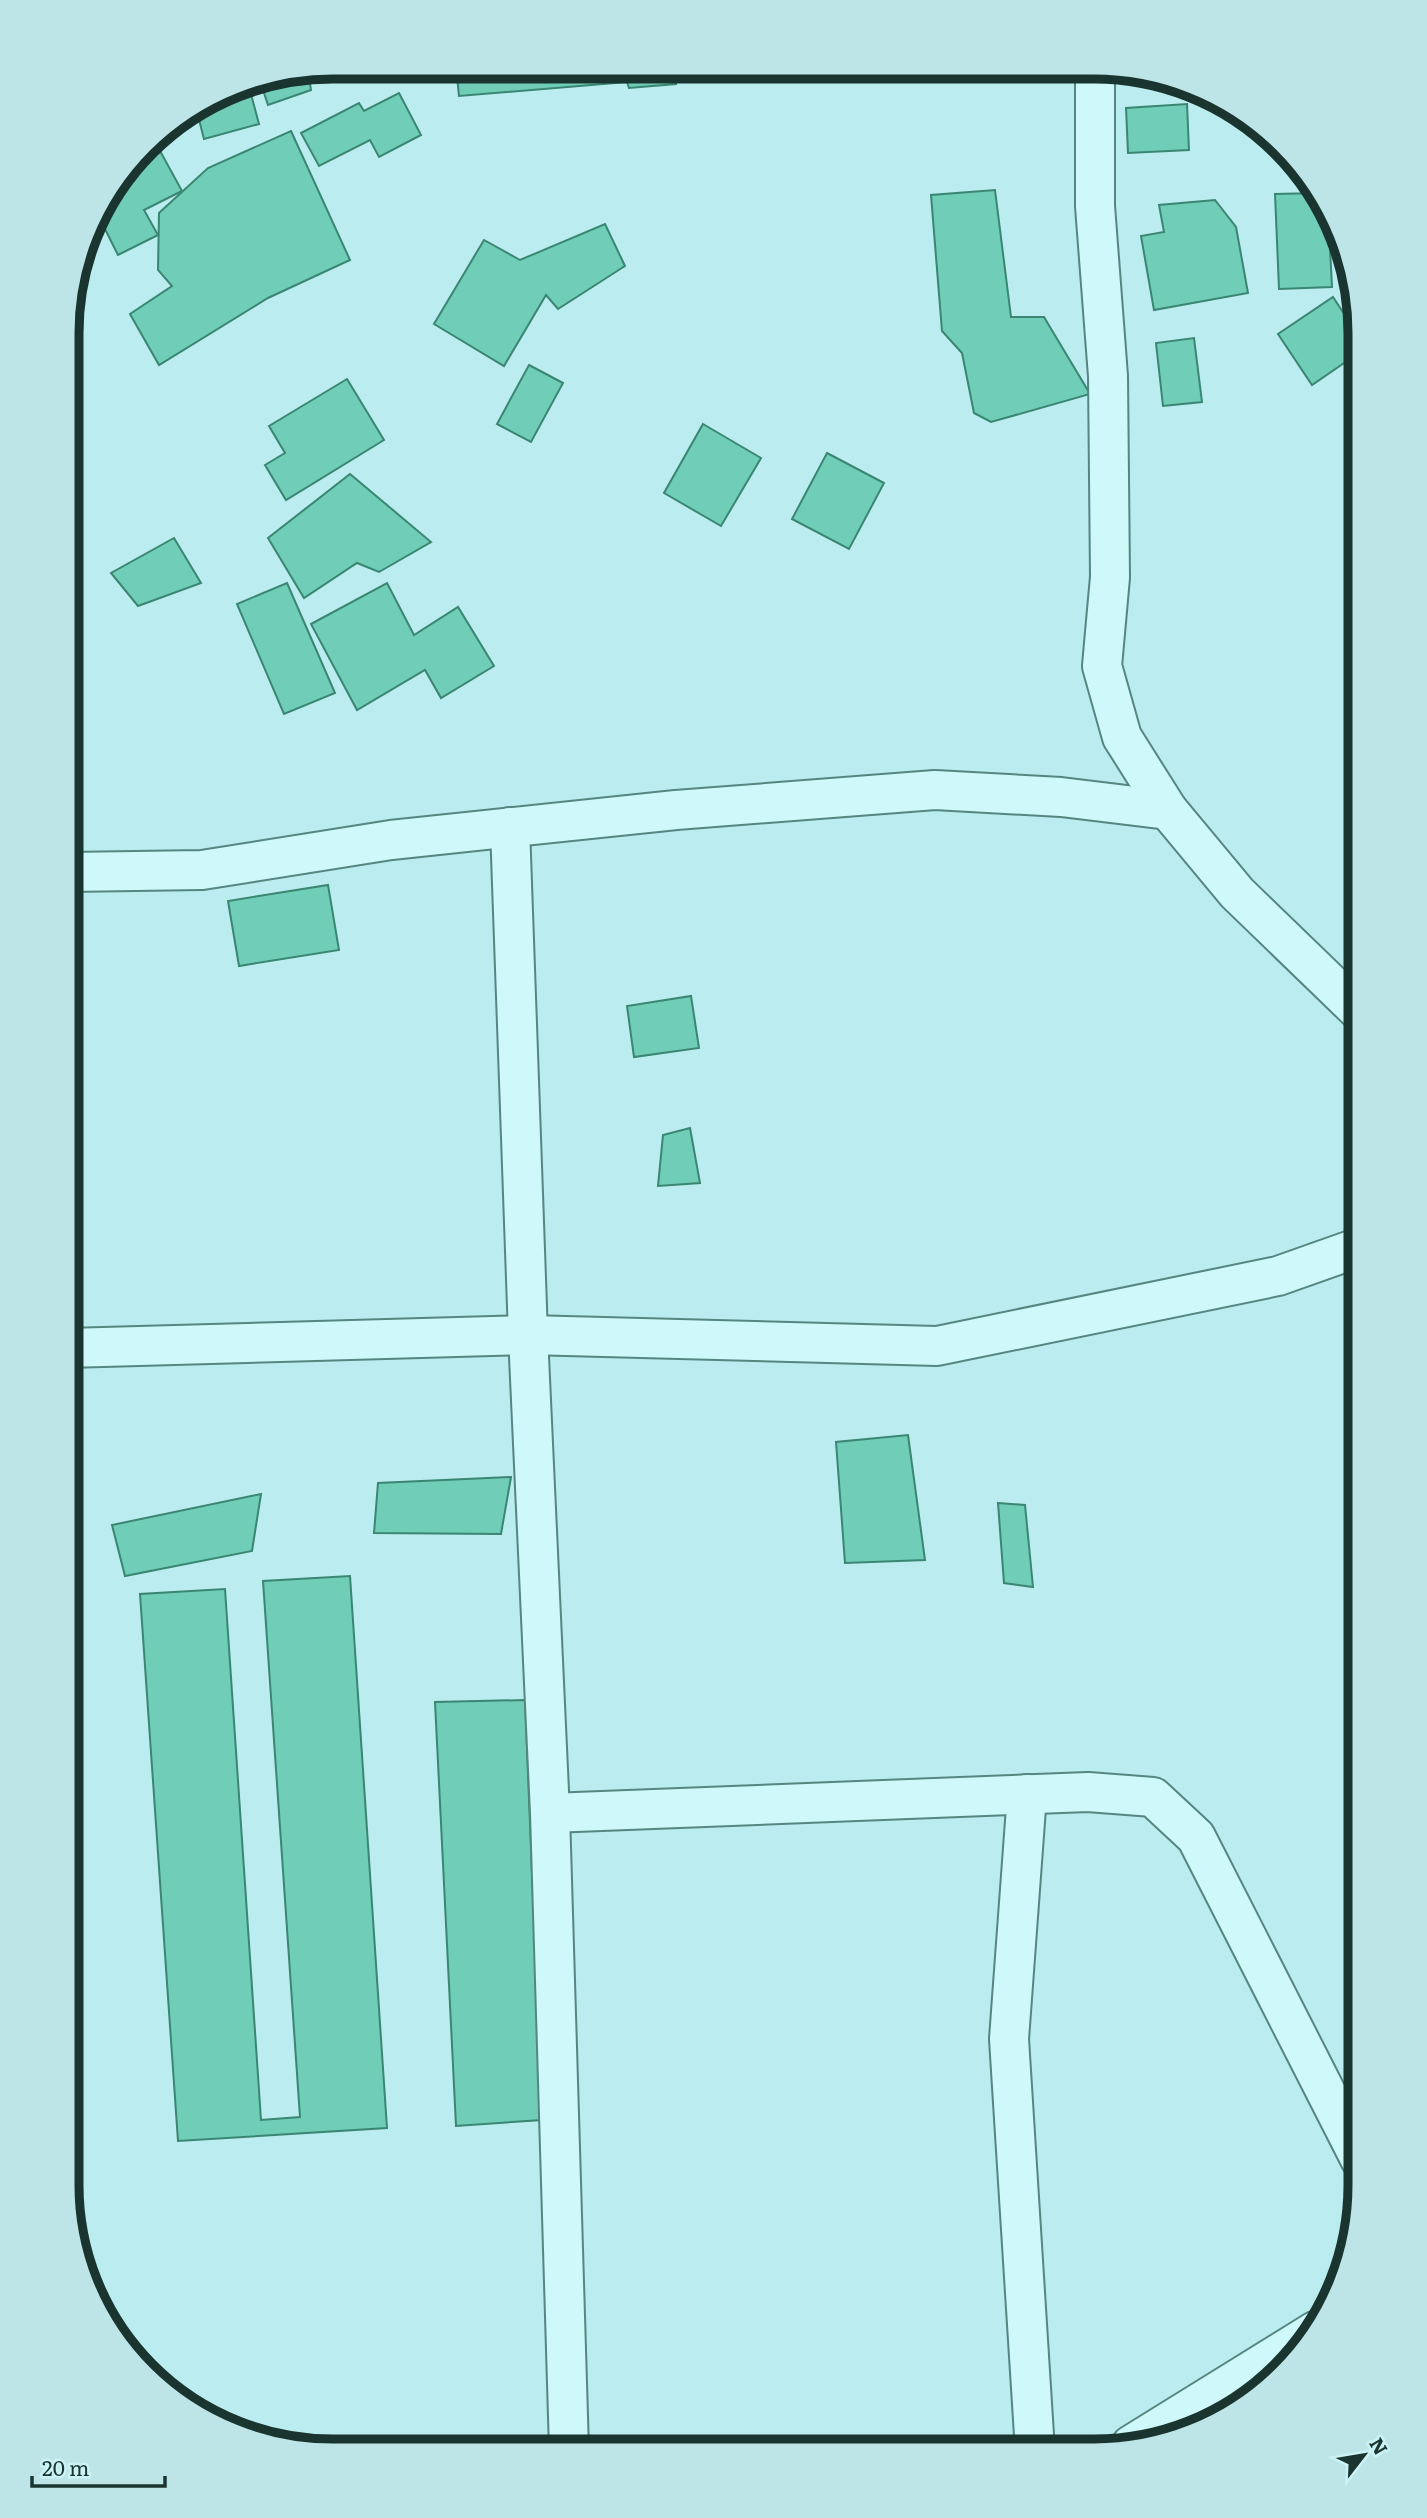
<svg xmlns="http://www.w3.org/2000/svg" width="1427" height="2518" font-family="Literata,serif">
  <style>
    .building { fill: #70ceb8; stroke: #3a8672; stroke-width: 2 }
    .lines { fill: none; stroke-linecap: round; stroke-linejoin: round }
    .minor-casing { stroke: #558680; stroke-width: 42 }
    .minor { stroke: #cef8fa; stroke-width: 38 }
    .rim { fill: none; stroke: #1a3530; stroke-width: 9 }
  </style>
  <rect width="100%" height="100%" fill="#bbecef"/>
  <g class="building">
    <polygon points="456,67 674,69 676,84 629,88 627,82 459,96"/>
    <polygon points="308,71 311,90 268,105 260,81"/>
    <polygon points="248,83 259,124 204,139 196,108 231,87"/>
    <polygon points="399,93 421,135 379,157 370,140 319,166 301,133 359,103 364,111"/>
    <polygon points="1187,104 1189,150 1128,153 1126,108"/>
    <polygon points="291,131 350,260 268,298 159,365 130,314 172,286 158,270 159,213 208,168"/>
    <polygon points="153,138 182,191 144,210 158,235 118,255 105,229 87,239 94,215"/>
    <polygon points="995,190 1011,317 1044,317 1090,394 991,422 974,413 962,353 942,331 931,195"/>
    <polygon points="1319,193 1328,210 1332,287 1279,289 1275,194"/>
    <polygon points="1215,200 1236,227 1248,293 1154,310 1141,236 1164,232 1159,205"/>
    <polygon points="605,224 625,266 558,309 546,295 504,366 434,324 484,240 520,260"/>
    <polygon points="1333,297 1360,338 1360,352 1312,385 1278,334"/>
    <polygon points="1194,338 1202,402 1163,406 1156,343"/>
    <polygon points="529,365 563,383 531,442 497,424"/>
    <polygon points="347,379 384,440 286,500 265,465 285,453 269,426"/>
    <polygon points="703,424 761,458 721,526 664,493"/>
    <polygon points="827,453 884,483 849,549 792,519"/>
    <polygon points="350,474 431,542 379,572 357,563 304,598 268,538"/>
    <polygon points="174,538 201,583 138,606 111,573"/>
    <polygon points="287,583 335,693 284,714 237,604"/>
    <polygon points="387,583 414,635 458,607 494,666 441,698 425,670 357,710 311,624"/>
    <polygon points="328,885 339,950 239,966 228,901"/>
    <polygon points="691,996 699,1048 634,1057 627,1006"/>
    <polygon points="690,1128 700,1183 658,1186 663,1135"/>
    <polygon points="908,1435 925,1560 845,1563 836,1442"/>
    <polygon points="511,1477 501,1534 374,1533 378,1483"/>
    <polygon points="261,1494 252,1551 125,1576 112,1525"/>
    <polygon points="998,1503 1025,1505 1033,1587 1004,1583"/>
    <polygon points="350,1576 387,2128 178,2141 140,1594 225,1589 261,2120 300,2117 263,1581"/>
    <polygon points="525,1700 542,2120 456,2126 435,1702"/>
  </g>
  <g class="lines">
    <defs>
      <g id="minor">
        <polyline points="1095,71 1095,206 1108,376 1110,577 1102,666 1122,737 1168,810 1237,893 1360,1012"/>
        <polyline points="510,827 528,1335 550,1813 569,2450"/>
        <polyline points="68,872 202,870 391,840 676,810 935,790 1061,797 1168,810"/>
        <polyline points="67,1348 528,1335 937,1346 1278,1276 1360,1247"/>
        <polyline points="1027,1794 1009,2039 1035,2451"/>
        <polyline points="550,1813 1088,1792 1153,1797 1196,1837 1360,2159"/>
        <polyline points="1131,2445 1315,2331"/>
      </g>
    </defs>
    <use href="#minor" class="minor-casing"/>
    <use href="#minor" class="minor"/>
  </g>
  <path d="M0 0H1427V2518H0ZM333 79H1094A254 254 0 0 1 1348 333V2185A254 254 0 0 1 1094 2439H333A254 254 0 0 1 79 2185V333A254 254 0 0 1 333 79Z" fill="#bde4e6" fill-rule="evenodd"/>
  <path class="rim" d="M333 79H1094A254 254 0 0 1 1348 333V2185A254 254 0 0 1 1094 2439H333A254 254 0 0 1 79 2185V333A254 254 0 0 1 333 79Z"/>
  <g transform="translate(1364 2455) rotate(59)" stroke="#cbf3f6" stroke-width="5" paint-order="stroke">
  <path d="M0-5L12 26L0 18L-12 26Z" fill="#1a3530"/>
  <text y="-10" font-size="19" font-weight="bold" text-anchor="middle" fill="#1a3530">N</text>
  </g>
  <path d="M32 2476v10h133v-10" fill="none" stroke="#1a3530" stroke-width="3.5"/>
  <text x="42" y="2476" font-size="21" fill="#1a3530" stroke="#cbf3f6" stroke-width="5" paint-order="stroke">20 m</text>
</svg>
